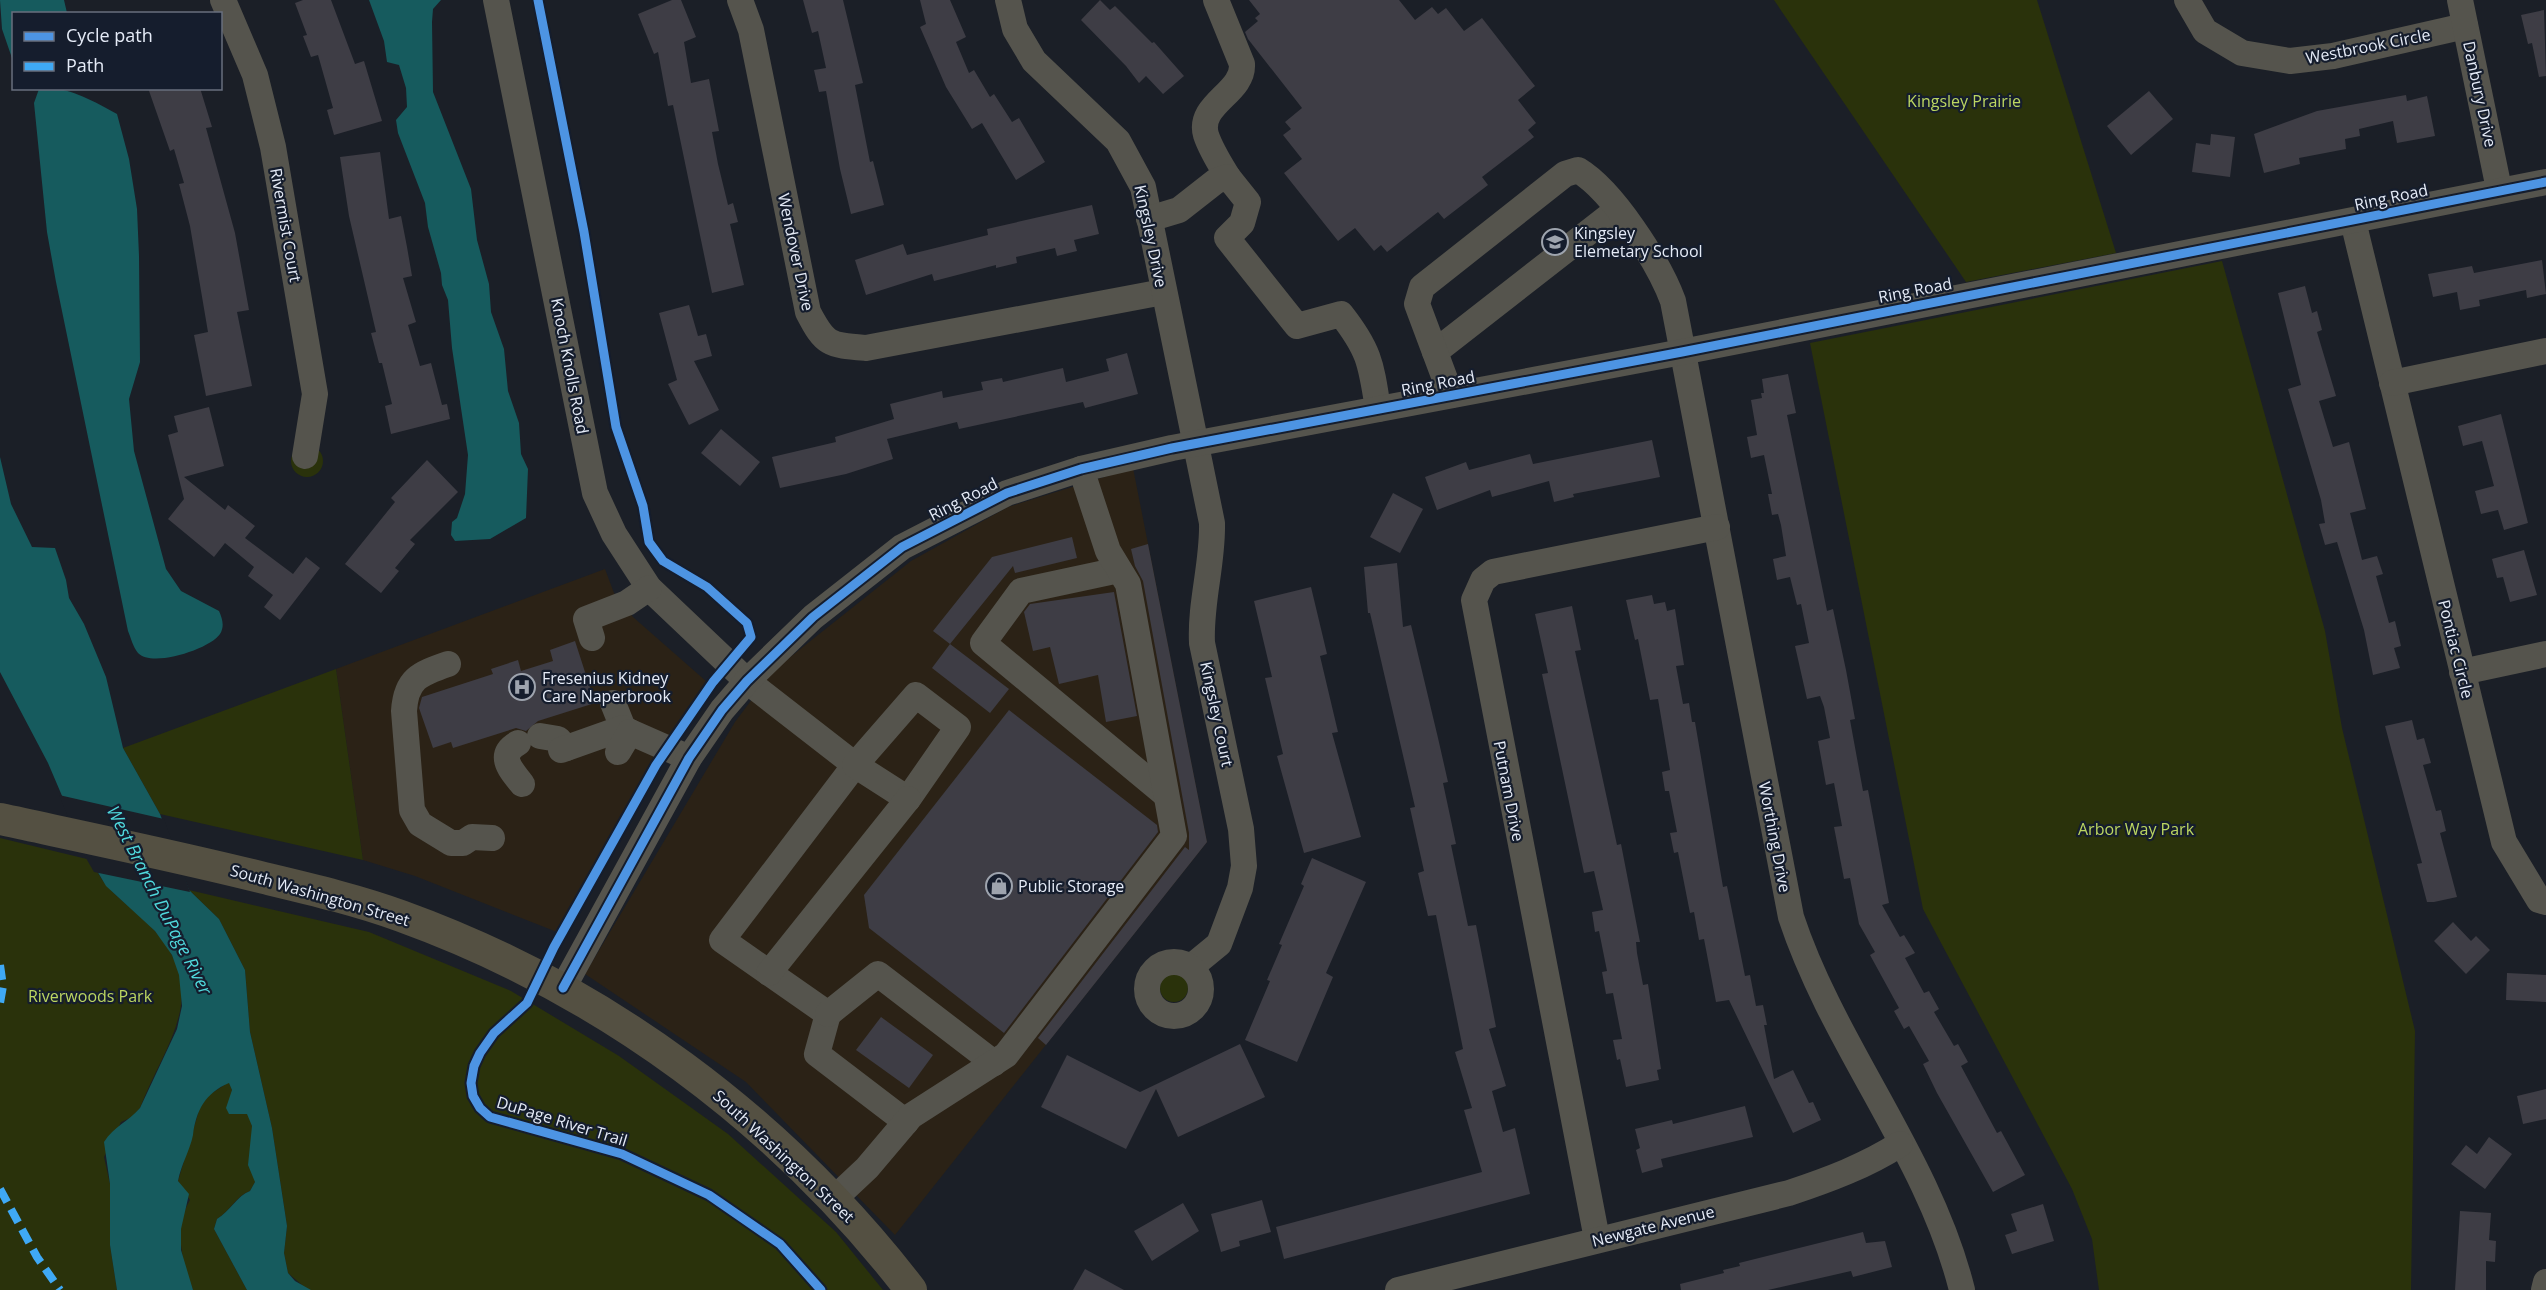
<svg xmlns="http://www.w3.org/2000/svg" width="2546" height="1290" font-family="'Open Sans',sans-serif">
  <style>
    .commercial { fill: #2b2216 }
    .green { fill: #2a320b }
    .water { fill: #165b5e }
    .pier { fill: #1b1f27 }
    .building { fill: #3e3d45 }
    .lines { fill: none; stroke-linecap: round; stroke-linejoin: round }
    .minor { stroke: #55544d; stroke-width: 26 }
    .major { stroke: #545042; stroke-width: 32 }
    .quiet { stroke: #3fa9f5; stroke-width: 8; stroke-dasharray: 15 8; stroke-linecap: butt }
    .cycleway-casing { stroke: #151d2d; stroke-width: 13 }
    .cycleway { stroke: #4d94e3; stroke-width: 9 }
    .labels { text-anchor: middle; dominant-baseline: central; stroke-width: 4.5; stroke-linejoin: round; paint-order: stroke }
    .street-label { font-size: 16px; fill: #e5ebf7; stroke: #151d2d }
    .park-label { font-size: 16px; fill: #bcd661; stroke: #151d2d }
    .poi-label { font-size: 16px; fill: #e5ebf7; stroke: #151d2d; text-anchor: start }
    .water-label { font-size: 18px; font-style: italic; fill: #50d9dd; stroke: #151d2d }
  </style>
  <rect width="100%" height="100%" fill="#1b1f27"/>
  <g class="commercial">
    <polygon points="1133,468 1207,842 895,1235 746,1082 585,974 735,722 774,670 911,561 1008,507"/>
    <polygon points="605,569 614,593 633,617 707,682 652,762 557,932 415,876 363,860 336,669"/>
  </g>
  <g class="green">
    <polygon points="1774,0 2037,0 2116,253 1966,282"/>
    <polygon points="2222,261 2325,631 2342,728 2415,1031 2411,1290 2099,1290 2092,1239 2072,1189 1923,909 1810,343"/>
    <circle cx="307" cy="461" r="16"/>
    <polygon points="336,669 363,860 160,814 123,748"/>
    <path d="M 0,838 L 91,860 C 96,869 101,880 108,887 C 122,903 141,914 155,931 C 212,996 164,1044 140,1108 L 132,1117 L 121,1122 L 104,1157 L 110,1184 L 110,1245 L 117,1290 L 0,1290 Z"/>
    <polygon points="189,890 369,932 511,991 619,1056 728,1134 836,1232 883,1290 308,1290 288,1273 284,1253 287,1226 272,1128 250,1032 245,970 219,919"/>
    <circle cx="1174" cy="988" r="14"/>
    <path d="M 229,1082 L 232,1090 L 229,1114 L 248,1114 L 252,1126 L 255,1182 L 250,1191 C 236,1196 230,1211 217,1219 L 214,1229 L 247,1290 L 193,1290 C 182,1261 173,1229 190,1200 L 178,1181 L 200,1107 L 209,1095 Z"/>
  </g>
  <g class="water">
    <polygon points="0,0 64,0 67,13 14,14 13,61 2,29"/>
    <polygon points="369,0 441,0 433,9 432,22 433,92 471,189 477,240 489,284 491,312 504,349 508,391 519,423 521,454 528,469 526,518 490,539 455,541 451,535 452,522 457,518 465,494 468,455 452,348 448,300 442,285 441,273 428,227 425,203 398,133 396,120 407,107 406,88 399,65 387,62 384,41"/>
    <path d="M 39,89 C 66,85 93,101 117,114 L 129,159 L 137,209 L 139,256 L 140,362 L 129,399 L 134,451 L 166,569 L 181,591 L 219,611 C 222,618 225,626 220,634 C 210,649 152,668 138,653 C 133,647 131,638 128,631 L 56,282 L 47,232 L 34,103 Z"/>
    <path d="M 0,457 L 11,504 L 32,547 L 55,548 L 66,580 L 69,598 L 84,624 L 106,677 L 123,748 L 160,814 L 189,890 L 219,919 L 245,970 L 250,1032 L 272,1128 L 287,1226 L 284,1253 L 288,1273 L 295,1281 L 311,1290 L 247,1290 L 214,1229 L 217,1219 C 230,1211 237,1196 250,1191 L 255,1182 L 248,1165 L 252,1126 L 247,1114 L 229,1114 L 226,1108 L 232,1090 L 229,1083 C 205,1093 196,1111 193,1135 C 190,1150 181,1165 178,1181 L 189,1194 L 181,1229 L 181,1250 L 193,1290 L 117,1290 L 110,1245 L 110,1184 L 104,1142 C 114,1126 128,1122 140,1108 L 177,1029 L 182,1006 L 179,975 L 172,955 L 155,931 L 106,886 L 86,852 L 48,763 L 0,672 Z"/>
  </g>
  <polygon class="pier" points="59,795 164,819 190,892 94,872 83,853"/>
  <g class="building">
    <polygon points="303,0 331,0 355,64 364,61 382,121 334,135 327,110 333,108 318,55 311,57 303,36 307,35 295,3"/>
    <polygon points="672,0 681,0 696,37 684,42 691,83 709,79 719,131 712,132 718,164 728,205 733,203 738,222 730,224 744,285 712,293 673,105 668,106 658,52 654,54 638,14"/>
    <polygon points="803,0 843,0 863,83 855,85 870,162 873,161 884,205 851,214 840,169 826,91 819,92 814,70 826,68 818,31 812,33"/>
    <polygon points="920,0 950,0 966,37 956,42 969,73 974,70 990,97 994,94 1012,122 1019,118 1045,162 1016,180 982,123 972,129 946,87 920,27 926,24"/>
    <polygon points="1100,0 1110,10 1115,6 1152,43 1154,42 1184,76 1163,94 1146,76 1139,83 1126,66 1081,20"/>
    <polygon points="1249,0 1399,0 1415,20 1432,7 1438,14 1446,8 1464,31 1482,18 1535,86 1518,100 1536,123 1528,130 1534,137 1482,177 1488,185 1444,219 1438,212 1387,252 1381,245 1374,251 1355,228 1338,241 1284,173 1302,159 1283,135 1291,129 1285,122 1302,108 1248,39 1245,32 1258,21 1255,18 1260,14"/>
    <polygon points="2544,10 2546,76 2539,77 2532,43 2528,44 2521,15"/>
    <polygon points="148,88 200,88 212,127 206,128 235,233 249,310 237,312 252,386 206,396 194,335 208,332 190,226 179,184 184,183 174,149 170,151"/>
    <polygon points="2149,91 2173,119 2131,155 2107,126"/>
    <polygon points="2406,95 2407,101 2427,96 2435,136 2397,143 2393,121 2359,129 2360,136 2345,139 2346,149 2299,158 2300,164 2264,173 2254,134 2317,111"/>
    <polygon points="2211,134 2235,137 2230,177 2192,172 2196,143 2210,145"/>
    <polygon points="380,152 389,219 401,216 407,247 412,276 403,278 416,322 408,325 420,366 431,363 442,405 447,404 450,419 391,434 385,406 392,404 382,363 379,363 371,333 376,332 349,216 340,157"/>
    <polygon points="1092,205 1099,234 1074,240 1077,251 1057,256 1055,248 1016,257 1017,263 996,268 996,265 934,281 932,274 866,295 855,260 903,244 907,255 988,235 987,229"/>
    <polygon points="2542,260 2546,294 2527,298 2526,290 2479,300 2480,306 2460,310 2457,292 2433,297 2428,274 2472,266 2474,273"/>
    <polygon points="2305,286 2312,313 2317,311 2322,330 2317,332 2336,396 2319,401 2333,447 2349,442 2366,509 2350,513 2362,560 2377,556 2383,574 2376,576 2389,623 2395,621 2401,646 2394,648 2400,668 2373,675 2364,630 2337,542 2325,545 2319,524 2325,523 2321,500 2288,389 2301,385 2278,293"/>
    <polygon points="689,305 698,336 706,334 712,356 694,361 719,410 689,425 668,384 677,380 659,313"/>
    <polygon points="1127,353 1138,394 1085,408 1083,402 959,429 957,422 887,439 893,459 846,474 780,488 772,457 836,442 835,437 894,419 890,404 942,391 943,398 983,390 981,382 1002,378 1003,382 1063,368 1066,382 1109,371 1106,359"/>
    <polygon points="1788,374 1796,413 1787,415 1827,611 1833,609 1846,670 1855,719 1850,720 1863,791 1868,790 1889,903 1882,905 1900,937 1904,935 1915,953 1905,958 1924,993 1929,991 1939,1009 1934,1012 1954,1046 1958,1044 1968,1062 1961,1066 1997,1133 2001,1131 2025,1175 1993,1192 1937,1093 1923,1064 1929,1061 1909,1026 1904,1029 1894,1011 1899,1008 1870,955 1875,952 1859,924 1850,878 1844,879 1834,827 1842,826 1834,783 1826,785 1818,741 1830,738 1824,707 1820,696 1807,699 1795,646 1809,643 1801,604 1797,605 1790,577 1777,580 1773,559 1786,556 1781,525 1778,514 1772,515 1768,494 1772,494 1764,455 1751,458 1747,437 1757,435 1751,400 1762,398 1761,393 1764,393 1762,379"/>
    <polygon points="209,407 224,466 184,477 225,510 228,505 255,526 245,538 293,574 306,557 320,568 280,620 264,607 273,595 248,576 254,567 225,543 214,557 168,519 184,499 168,435 178,432 174,416"/>
    <polygon points="2501,414 2528,523 2504,530 2498,510 2481,514 2475,491 2494,486 2482,441 2463,446 2458,426"/>
    <polygon points="721,429 760,462 740,486 701,453"/>
    <polygon points="1652,440 1660,477 1573,494 1574,497 1554,502 1549,481 1492,497 1490,490 1437,510 1425,477 1466,462 1469,470 1530,454 1533,464"/>
    <polygon points="427,460 458,492 410,540 415,544 395,568 399,571 381,593 345,564 395,502 391,498"/>
    <polygon points="1393,493 1423,509 1400,553 1370,537"/>
    <polygon points="1072,537 1077,558 1015,573 1013,566 950,644 933,631 992,557"/>
    <polygon points="1148,544 1207,842 1046,1045 1038,1038 1185,847 1189,850 1189,833 1143,581 1135,566 1131,549"/>
    <polygon points="2524,550 2537,595 2510,602 2503,577 2497,578 2492,559"/>
    <polygon points="1397,563 1403,627 1411,625 1438,738 1448,782 1443,783 1456,844 1451,845 1468,926 1476,925 1496,1027 1489,1029 1506,1086 1492,1091 1503,1132 1515,1128 1530,1194 1284,1259 1276,1227 1482,1172 1464,1110 1472,1108 1455,1052 1463,1049 1436,915 1428,916 1418,873 1424,871 1410,808 1415,807 1370,613 1368,613 1364,567"/>
    <polygon points="1311,587 1327,654 1320,656 1338,732 1332,733 1361,837 1304,853 1277,756 1283,754 1265,678 1272,677 1254,601"/>
    <polygon points="1114,592 1137,716 1106,722 1098,675 1059,684 1050,647 1033,651 1024,612 1030,604"/>
    <polygon points="1652,595 1654,604 1665,602 1667,611 1675,609 1684,665 1676,666 1683,704 1689,703 1692,722 1695,722 1723,887 1727,886 1745,976 1750,975 1756,1006 1763,1005 1767,1025 1764,1025 1774,1079 1793,1070 1809,1103 1813,1102 1821,1120 1793,1133 1729,1000 1716,1002 1704,939 1699,940 1694,912 1690,913 1678,852 1674,853 1670,833 1677,832 1669,791 1665,791 1662,772 1670,770 1658,699 1650,700 1638,639 1635,640 1626,600"/>
    <polygon points="1572,606 1581,650 1575,651 1617,845 1621,844 1640,942 1636,942 1637,953 1643,985 1648,984 1661,1069 1657,1070 1659,1080 1626,1087 1620,1059 1617,1060 1613,1040 1622,1039 1613,993 1606,994 1602,972 1607,971 1599,931 1595,932 1592,912 1603,910 1594,871 1584,873 1542,674 1548,673 1535,614"/>
    <polygon points="575,641 595,703 538,721 526,731 516,728 453,748 451,742 433,748 419,708 422,697 493,674 491,669 518,660 521,671 553,661 550,650"/>
    <polygon points="950,644 1009,689 990,713 932,668"/>
    <polygon points="1009,710 1157,825 1158,832 1004,1033 869,928 864,895"/>
    <polygon points="2412,720 2417,740 2424,738 2431,763 2423,765 2436,811 2441,810 2446,831 2440,833 2457,897 2434,902 2427,902 2417,864 2422,863 2385,726"/>
    <polygon points="1312,858 1366,882 1326,973 1333,977 1297,1062 1245,1040 1270,981 1267,980 1282,945 1279,944 1304,886 1301,884"/>
    <polygon points="2453,922 2471,941 2476,936 2490,950 2466,974 2434,941"/>
    <polygon points="2507,973 2546,975 2546,1002 2506,1000"/>
    <polygon points="881,1017 933,1055 909,1088 856,1050"/>
    <polygon points="1240,1044 1265,1097 1178,1137 1156,1089 1126,1149 1041,1107 1067,1055 1140,1092"/>
    <polygon points="2546,1089 2546,1119 2523,1124 2517,1096"/>
    <polygon points="1745,1106 1753,1137 1661,1159 1663,1167 1642,1173 1636,1150 1640,1148 1635,1129 1672,1120 1673,1124"/>
    <polygon points="2489,1137 2512,1154 2485,1189 2451,1164 2466,1145 2477,1154"/>
    <polygon points="1262,1200 1271,1232 1239,1241 1240,1246 1221,1252 1211,1214"/>
    <polygon points="1183,1203 1199,1231 1152,1261 1134,1231"/>
    <polygon points="2043,1204 2054,1241 2012,1254 2005,1235 2017,1231 2011,1214"/>
    <polygon points="2460,1211 2491,1213 2489,1240 2496,1241 2495,1262 2486,1261 2486,1290 2455,1290"/>
    <polygon points="1863,1232 1866,1243 1885,1241 1892,1267 1853,1277 1851,1271 1768,1290 1681,1290 1680,1284 1724,1273 1723,1270 1740,1266 1739,1263"/>
    <polygon points="1085,1269 1124,1290 1073,1290"/>
  </g>
  <g class="lines">
    <g class="minor">
      <polyline points="223,0 255,75 273,147 315,394 305,456"/>
      <polyline points="496,0 595,493 614,534 649,588 747,681 855,765 722,940 828,1014 817,1054 906,1122"/>
      <path d="M 740,0 L 751,30 L 808,312 C 825,345 829,345 866,348 L 1163,292"/>
      <path d="M 1008,0 L 1015,29 L 1034,61 L 1118,141 L 1143,187 L 1212,523 C 1213,564 1200,602 1202,643 L 1241,829 L 1244,866 L 1240,888 L 1219,944 L 1191,967"/>
      <path d="M 1216,0 L 1242,64 C 1244,93 1197,104 1206,135 C 1211,150 1220,164 1228,177"/>
      <polyline points="2187,0 2205,31 2242,53 2290,61 2333,56 2465,26"/>
      <polyline points="2460,0 2499,189"/>
      <path d="M 1149,219 L 1179,210 L 1216,181 L 1228,177 L 1248,202 L 1242,223 L 1227,238 L 1297,326 L 1341,314 C 1370,351 1371,364 1378,409"/>
      <polyline points="2353,221 2504,842 2539,900 2546,902"/>
      <polyline points="1435,352 1617,210"/>
      <polyline points="2392,383 2546,351"/>
      <path d="M 1451,395 L 1417,304 L 1422,287 L 1565,174 L 1578,170 C 1613,191 1659,263 1673,301 L 1791,917 C 1834,1047 1929,1157 1962,1290"/>
      <polyline points="1119,570 1021,591 983,643 1166,795"/>
      <polyline points="592,638 586,619 627,603 649,588"/>
      <path d="M 448,664 C 419,674 406,679 404,711 L 412,810 L 420,824 L 451,843 L 463,843 L 472,837 L 492,838"/>
      <polyline points="2462,672 2546,654"/>
      <polygon points="916,695 958,727 908,799 855,765"/>
      <polyline points="613,703 623,728"/>
      <polyline points="540,736 558,739 566,748"/>
      <path d="M 518,743 C 497,755 510,769 522,784"/>
      <polyline points="561,750 623,728 630,732"/>
      <polyline points="618,752 630,732 689,758"/>
      <circle cx="1174" cy="989" r="27"/>
      <polyline points="769,973 908,799"/>
      <polyline points="563,988 689,758 722,710 747,681 813,617 902,547 1007,493 1081,469 1172,448 1682,352 2546,182"/>
      <polyline points="828,1014 878,974 994,1063"/>
      <polyline points="834,1199 867,1168 911,1116 1006,1055 1174,836 1128,584 1108,551 1081,469"/>
      <polyline points="1597,1239 1474,600 1483,580 1493,572 1717,527"/>
      <path d="M 1398,1290 L 1789,1193 C 1828,1180 1866,1166 1900,1144"/>
      <polyline points="2544,1290 2546,1282"/>
    </g>
    <path class="major" d="M 0,819 C 88,838 176,856 264,878 C 310,889 357,900 401,916 C 603,989 780,1120 911,1290"/>
    <g class="quiet">
      <polyline points="0,965 3,986 0,1003"/>
      <polyline points="0,1189 37,1257 60,1290"/>
    </g>
    <defs>
      <g id="cycleway">
        <polyline points="538,0 584,232 616,427 643,506 649,542 663,561 707,587 747,623 751,637 713,682 656,765 554,947 527,1003 494,1033 480,1053 474,1066 471,1083 473,1096 480,1108 490,1117 622,1154 709,1195 780,1244 821,1290"/>
        <polyline points="563,988 689,758 722,710 747,681 813,617 902,547 1007,493 1081,469 1172,448 1682,352 2546,182"/>
      </g>
    </defs>
    <use href="#cycleway" class="cycleway-casing"/>
    <use href="#cycleway" class="cycleway"/>
  </g>
  <defs>
    <symbol id="school-ring" viewBox="-11 -11 22 22"><circle r="9.5" fill="#151d2d" stroke="#9ea4ae" stroke-width="1.5"/><path d="M0-5L7-2L0 1L-7-2ZM-4 1L0 2.5L4 1V4Q0 6-4 4Z" fill="#9ea4ae"/></symbol>
    <symbol id="hospital-ring" viewBox="-11 -11 22 22"><circle r="9.5" fill="#151d2d" stroke="#9ea4ae" stroke-width="1.5"/><path d="M-5-5h3v3.5h4V-5h3V5h-3V1.5h-4V5h-3Z" fill="#9ea4ae"/></symbol>
    <symbol id="shop-ring" viewBox="-11 -11 22 22"><circle r="9.5" fill="#151d2d" stroke="#9ea4ae" stroke-width="1.5"/><path d="M-5-2.5h2.3a2.7 3.5 0 0 1 5.4 0H5L5.5 6h-11ZM-1.5-2.5h3a1.5 2.3 0 0 0-3 0Z" fill="#9ea4ae"/></symbol>
  </defs>
  <g fill-rule="evenodd">
    <use href="#school-ring" x="1540" y="227" width="30" height="30"/>
    <use href="#hospital-ring" x="507" y="672" width="30" height="30"/>
    <use href="#shop-ring" x="984" y="871" width="30" height="30"/>
  </g>
  <g class="labels">
    <g class="street-label">
      <text transform="translate(2368 46) rotate(-11)">Westbrook Circle</text>
      <text transform="translate(2480 94) rotate(78)">Danbury Drive</text>
      <text transform="translate(2391 197) rotate(-12)">Ring Road</text>
      <text transform="translate(286 225) rotate(80)">Rivermist Court</text>
      <text transform="translate(1151 236) rotate(78)">Kingsley Drive</text>
      <text transform="translate(796 252) rotate(78)">Wendover Drive</text>
      <text transform="translate(1915 290) rotate(-11)">Ring Road</text>
      <text transform="translate(570 366) rotate(79)">Knoch Knolls Road</text>
      <text transform="translate(1438 383) rotate(-11)">Ring Road</text>
      <text transform="translate(963 499) rotate(-27)">Ring Road</text>
      <text transform="translate(2456 649) rotate(76)">Pontiac Circle</text>
      <text transform="translate(1217 714) rotate(78)">Kingsley Court</text>
      <text transform="translate(1509 791) rotate(79)">Putnam Drive</text>
      <text transform="translate(1775 837) rotate(79)">Worthing Drive</text>
      <text transform="translate(320 895) rotate(16)">South Washington Street</text>
      <text transform="translate(562 1121) rotate(17)">DuPage River Trail</text>
      <text transform="translate(784 1156) rotate(43)">South Washington Street</text>
      <text transform="translate(1653 1226) rotate(-14)">Newgate Avenue</text>
    </g>
    <g class="park-label">
      <text x="1964" y="101">Kingsley Prairie</text>
      <text x="2136" y="829">Arbor Way Park</text>
      <text x="90" y="996">Riverwoods Park</text>
    </g>
    <g class="poi-label">
      <text x="1574" y="233">Kingsley<tspan x="1574" dy="18">Elemetary School</tspan></text>
      <text x="542" y="678">Fresenius Kidney<tspan x="542" dy="18">Care Naperbrook</tspan></text>
      <text x="1018" y="886">Public Storage</text>
    </g>
    <g class="water-label">
      <text transform="translate(160 900) rotate(63)">West Branch DuPage River</text>
    </g>
  </g>
  <rect x="12" y="12" width="210" height="78" fill="#151d2d" stroke="#686f7e" stroke-width="1.5"/>
  <rect x="24" y="32" width="30" height="9" fill="#4d94e3" stroke="#686f7e" stroke-width="1.5"/>
  <text x="66" y="42" font-size="18" fill="#e5ebf7">Cycle path</text>
  <rect x="24" y="62" width="30" height="9" fill="#3fa9f5" stroke="#686f7e" stroke-width="1.5"/>
  <text x="66" y="72" font-size="18" fill="#e5ebf7">Path</text>
</svg>
